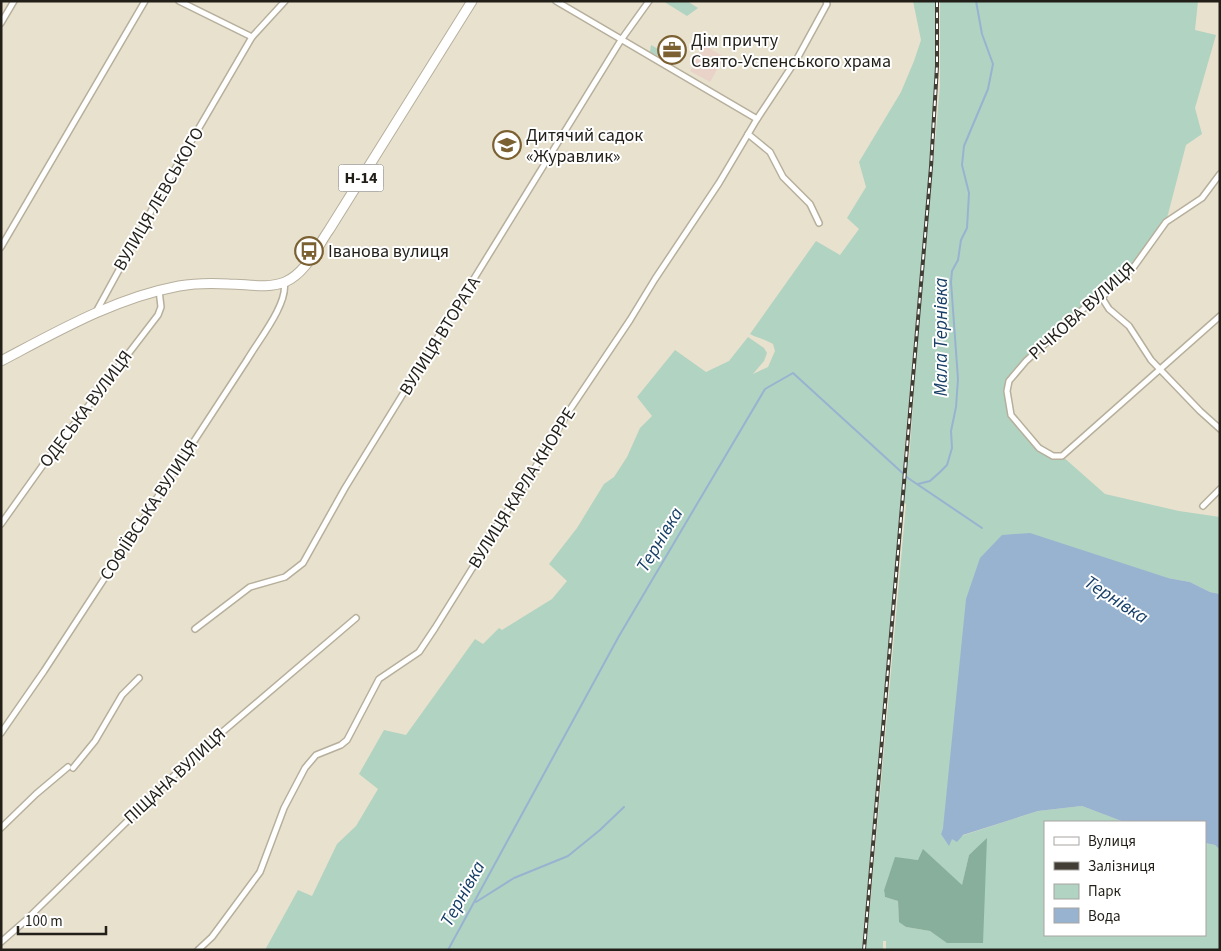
<svg xmlns="http://www.w3.org/2000/svg" width="1221" height="951" font-family="'Source Sans 3',sans-serif">
  <style>
    .medical { fill: #e9d2c8 }
    .green { fill: #b1d3c2; fill-rule: evenodd }
    .forest { fill: #87af9c }
    .water { fill: #98b3d0 }
    .lines { fill: none; stroke-linecap: round; stroke-linejoin: round }
    .stream { stroke: #98b3d0; stroke-width: 2 }
    .street-casing { stroke: #b6af9c; stroke-width: 8 }
    .primary-casing { stroke: #b6af9c; stroke-width: 11 }
    .street { stroke: #fff; stroke-width: 5 }
    .primary { stroke: #fff; stroke-width: 9 }
    .rail-casing { stroke: #423e35; stroke-width: 4 }
    .rail { stroke: #fff; stroke-width: 2; stroke-dasharray: 5.5; stroke-linecap: butt }
    .labels { text-anchor: middle; dominant-baseline: central; stroke-width: 4; stroke-linejoin: round; paint-order: stroke }
    .shield { fill: #fff; stroke: #64625d; stroke-width: 1 }
    .shield-label { font-size: 16px; font-weight: bold; fill: #221f18 }
    .poi-label { font-size: 18px; fill: #221f18; stroke: #fff; text-anchor: start }
    .street-label { font-size: 18px; fill: #221f18; stroke: #fff }
    .water-label { font-size: 19px; font-style: italic; fill: #173f67; stroke: #fff }
  </style>
  <rect width="100%" height="100%" fill="#e8e1cd"/>
  <polygon class="medical" points="704,45 724,57 710,82 690,71"/>
  <g class="green">
    <polygon points="663,1 687,1 698,8 687,16"/>
    <path d="M 913,1 L 937,1 L 937,66 L 930,167 L 904,456 L 909,460 L 920,310 L 940,86 L 940,1 L 1198,1 L 1195,30 L 1216,35 L 1195,108 L 1202,134 L 1186,145 L 1166,222 L 1131,268 L 1102,296 L 1091,301 L 1014,370 L 1007,380 L 1010,415 L 1039,449 L 1050,458 L 1059,458 L 1062,456 L 1105,494 L 1179,511 L 1220,517 L 1220,594 L 1210,592 L 1190,582 L 1168,578 L 943,828 L 941,834 L 952,839 L 1038,811 L 1082,806 L 1124,822 L 1045,822 L 1045,935 L 1205,935 L 1205,843 L 1215,845 L 1220,850 L 1220,950 L 886,950 L 886,941 L 883,941 L 883,950 L 866,950 L 906,504 L 901,500 L 862,950 L 265,950 L 298,890 L 312,896 L 337,844 L 356,826 L 378,789 L 359,774 L 384,730 L 406,735 L 475,639 L 483,644 L 499,628 L 502,630 L 552,599 L 567,581 L 549,564 L 577,528 L 604,484 L 614,477 L 627,457 L 640,428 L 652,416 L 637,397 L 675,350 L 706,372 L 729,361 L 748,337 L 764,348 L 767,353 L 764,361 L 753,374 L 768,367 L 775,351 L 773,344 C 765,339 757,338 750,334 L 816,241 L 840,255 L 859,229 L 847,218 L 866,187 L 859,162 L 901,92 L 914,61 L 921,40 ZM 987,839 L 948,943 L 930,931 L 906,927 L 899,921 L 898,901 L 885,897 L 884,890 L 895,858 L 919,860 L 924,850 L 962,886 L 969,855 Z"/>
    <polygon points="651,45 679,61 676,65 650,52"/>
  </g>
  <polygon class="forest" points="987,838 983,943 947,943 930,931 906,927 899,922 898,901 885,897 884,890 895,857 918,860 923,849 962,885 969,855"/>
  <polygon class="water" points="1030,533 1168,578 1190,582 1210,592 1220,594 1220,850 1215,845 1205,843 1205,822 1124,822 1082,806 1038,811 963,835 957,842 952,839 949,846 941,834 943,828 966,599 980,558 1002,535"/>
  <g class="lines">
    <g class="stream">
      <polyline points="918,484 930,481 940,472 947,465 952,448 951,431 956,407 958,379 951,282 952,271 958,260 961,240 967,228 969,193 962,165 964,146 988,89 993,64 982,34 976,1"/>
      <polyline points="476,902 514,878 568,856 600,830 624,807"/>
      <polyline points="448,950 619,636 765,389 793,373 908,478 982,528"/>
    </g>
    <defs>
      <g id="street">
        <polyline points="179,1 252,37"/>
        <polyline points="556,1 757,119"/>
        <polyline points="1,23 14,1"/>
        <polyline points="748,134 770,152 783,177 810,204 819,223"/>
        <polyline points="1220,174 1202,198 1166,222 1133,268 1112,286 1102,298 1091,302 1026,361 1009,381 1007,391 1011,415 1039,448 1053,456 1062,456 1220,316"/>
        <polyline points="1,247 145,1"/>
        <polyline points="1102,298 1109,309 1129,326 1151,360 1200,411 1220,429"/>
        <polyline points="96,312 161,193 252,37 285,1"/>
        <polyline points="1203,506 1220,489"/>
        <polyline points="1,524 43,465 158,315 161,307 159,290"/>
        <polyline points="195,629 250,587 285,577 303,563 345,488 621,40 649,1"/>
        <path d="M 1,733 L 44,671 L 247,360 C 258,341 289,303 284,282"/>
        <polyline points="73,768 95,741 122,695 139,678"/>
        <polyline points="1,828 36,794 68,767"/>
        <polyline points="1,942 25,921 193,757 356,618"/>
        <polyline points="198,950 212,937 260,872 284,808 305,768 316,755 341,745 347,740 379,679 419,652 435,628 483,551 490,535 518,496 569,411 630,320 655,279 719,183 757,119 798,57 827,4 826,1"/>
      </g>
      <path id="primary" d="M 1,361 C 58,331 115,298 179,286 C 196,283 212,283 229,284 C 247,284 268,289 285,282 C 306,273 317,247 329,230 L 472,1"/>
    </defs>
    <use href="#street" class="street-casing"/>
    <use href="#primary" class="primary-casing"/>
    <use href="#street" class="street"/>
    <use href="#primary" class="primary"/>
    <defs>
      <polyline id="rail" points="864,950 931,167 937,66 937,1"/>
    </defs>
    <use href="#rail" class="rail-casing"/>
    <use href="#rail" class="rail"/>
  </g>
  <defs>
    <symbol id="office-ring" viewBox="-11 -11 22 22"><circle r="9.5" fill="#fff" stroke="#7b6032" stroke-width="1.5"/><path d="M-6-3h4V-5.5h4V-3h4V5H-6ZM-1-4.5V-3h2v-1.5ZM-6 0V1H6V0Z" fill="#7b6032"/></symbol>
    <symbol id="school-ring" viewBox="-11 -11 22 22"><circle r="9.5" fill="#fff" stroke="#7b6032" stroke-width="1.5"/><path d="M0-5L7-2L0 1L-7-2ZM-4 1L0 2.5L4 1V4Q0 6-4 4Z" fill="#7b6032"/></symbol>
    <symbol id="bus-ring" viewBox="-11 -11 22 22"><circle r="9.5" fill="#fff" stroke="#7b6032" stroke-width="1.5"/><path d="M-5-6H5V4H4V6H2V4H-2V6H-4V4H-5ZM-3.5-4V0h7V-4ZM-3.5 1.2v1.5H-2V1.2ZM2 1.2v1.5H3.5V1.2Z" fill="#7b6032"/></symbol>
  </defs>
  <g fill-rule="evenodd">
    <use href="#office-ring" x="656" y="34" width="32" height="32"/>
    <use href="#school-ring" x="491" y="129" width="32" height="32"/>
    <use href="#bus-ring" x="293" y="235" width="32" height="32"/>
  </g>
  <g class="labels">
    <rect class="shield" x="338.5" y="164.5" width="45" height="27" rx="4"/>
    <g class="shield-label">
      <text x="361" y="178">Н-14</text>
    </g>
    <g class="poi-label">
      <text x="691" y="40">Дім причту<tspan x="691" dy="21">Свято-Успенського храма</tspan></text>
      <text x="526" y="135">Дитячий садок<tspan x="526" dy="21">«Журавлик»</tspan></text>
      <text x="328" y="251">Іванова вулиця</text>
    </g>
    <g class="street-label">
      <text transform="translate(159 199) rotate(-60)">ВУЛИЦЯ ЛЕВСЬКОГО</text>
      <text transform="translate(1082 311) rotate(-42)">РІЧКОВА ВУЛИЦЯ</text>
      <text transform="translate(440 336) rotate(-58)">ВУЛИЦЯ ВТОРАТА</text>
      <text transform="translate(86 409) rotate(-53)">ОДЕСЬКА ВУЛИЦЯ</text>
      <text transform="translate(522 488) rotate(-58)">ВУЛИЦЯ КАРЛА КНОРРЕ</text>
      <text transform="translate(149 510) rotate(-57)">СОФІЇВСЬКА ВУЛИЦЯ</text>
      <text transform="translate(175 776) rotate(-43)">ПІЩАНА ВУЛИЦЯ</text>
    </g>
    <g class="water-label">
      <text transform="translate(941 337) rotate(-90)">Мала Тернівка</text>
      <text transform="translate(660 540) rotate(-59)">Тернівка</text>
      <text transform="translate(1116 600) rotate(33)">Тернівка</text>
      <text transform="translate(463 894) rotate(-61)">Тернівка</text>
    </g>
  </g>
  <rect width="1221" height="951" fill="none" stroke="#221f18" stroke-width="5"/>
  <rect x="1044" y="821" width="162" height="115" fill="#ffffff" stroke="#a7a5a3"/>
  <rect x="1054" y="837" width="25" height="8" fill="#ffffff" stroke="#a7a5a3"/>
  <text x="1088" y="846" font-size="15" fill="#221f18">Вулиця</text>
  <rect x="1054" y="862" width="25" height="8" fill="#423e35" stroke="#a7a5a3"/>
  <text x="1088" y="871" font-size="15" fill="#221f18">Залізниця</text>
  <rect x="1054" y="884" width="25" height="15" fill="#b1d3c2" stroke="#a7a5a3"/>
  <text x="1088" y="896" font-size="15" fill="#221f18">Парк</text>
  <rect x="1054" y="908" width="25" height="15" fill="#98b3d0" stroke="#a7a5a3"/>
  <text x="1088" y="921" font-size="15" fill="#221f18">Вода</text>
  <path d="M18 926v8h88v-8" fill="none" stroke="#221f18" stroke-width="2.5"/>
  <text x="25" y="926" font-size="15" fill="#221f18" stroke="#ffffff" stroke-width="4" paint-order="stroke">100 m</text>
</svg>
